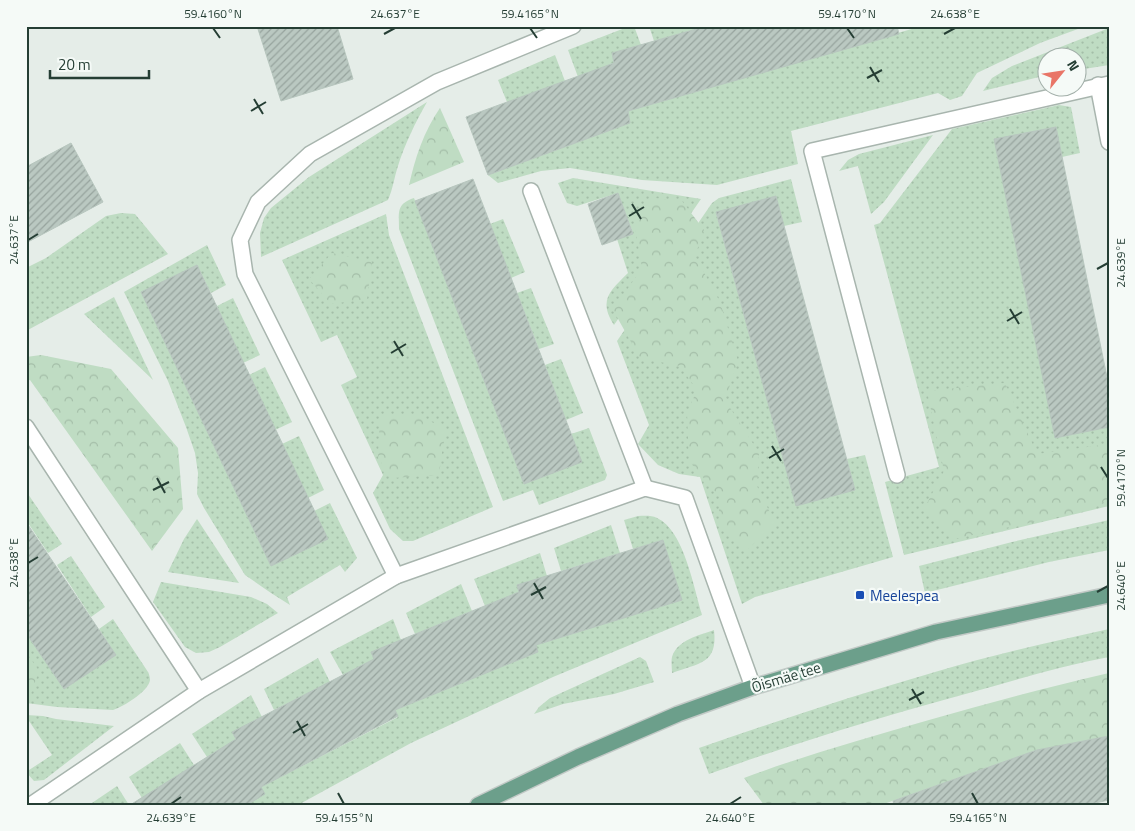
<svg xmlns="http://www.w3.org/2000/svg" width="1135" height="831" font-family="'Titillium Web',sans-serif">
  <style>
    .grass { fill: url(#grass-dots) }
    .forest { fill: url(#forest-crowns) }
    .building { fill: url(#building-hatch); stroke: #b7c6be }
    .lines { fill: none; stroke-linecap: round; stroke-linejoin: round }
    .minor-casing { stroke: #a8b5ae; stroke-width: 18 }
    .major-casing { stroke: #c2c9c6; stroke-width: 18 }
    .minor { stroke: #fff; stroke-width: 15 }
    .major { stroke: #6c9f8b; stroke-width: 15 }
    .ticks { fill: none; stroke: #253e34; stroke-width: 2 }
    .transit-dot { fill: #1a4fb4; stroke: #f5faf7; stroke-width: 2 }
    .labels { text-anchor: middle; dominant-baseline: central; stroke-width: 4.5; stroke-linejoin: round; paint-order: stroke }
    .transit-label { font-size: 15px; fill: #164399; stroke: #f5faf7; text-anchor: start }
    .street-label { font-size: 15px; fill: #253e34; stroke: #f5faf7 }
    .neatline { fill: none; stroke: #253e34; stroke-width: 2 }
    .ticks-label { font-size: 12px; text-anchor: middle; fill: #253e34 }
  </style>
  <defs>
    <pattern id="grass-dots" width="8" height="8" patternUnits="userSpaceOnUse" patternTransform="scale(1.25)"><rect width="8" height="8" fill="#bfdcc3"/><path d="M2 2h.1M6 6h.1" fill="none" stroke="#a4bea8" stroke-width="1.8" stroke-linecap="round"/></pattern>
    <pattern id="forest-crowns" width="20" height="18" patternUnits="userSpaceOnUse" patternTransform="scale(1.25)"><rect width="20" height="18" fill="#bfdcc3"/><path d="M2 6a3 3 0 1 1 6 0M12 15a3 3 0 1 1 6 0" fill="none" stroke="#a4bea8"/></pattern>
    <pattern id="building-hatch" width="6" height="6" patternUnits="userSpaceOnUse" patternTransform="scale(1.25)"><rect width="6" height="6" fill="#bac8c1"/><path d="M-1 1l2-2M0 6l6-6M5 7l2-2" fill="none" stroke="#97a49e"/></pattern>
  </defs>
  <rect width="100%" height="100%" fill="#e5ede8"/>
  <g class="grass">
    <polygon points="630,26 634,26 641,45 612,53 614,63 578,77 568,50"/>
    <polygon points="649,26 707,26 654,41"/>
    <polygon points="922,26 1086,26 1040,43 977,73 962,96 950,100 938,93 791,131 798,164 717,185 642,180 570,168 541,171 498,183 488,175 630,123 628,111"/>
    <polygon points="1109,28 1109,65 1078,70 1078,58 1048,58 1047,75 983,91 992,78 1012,66"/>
    <polygon points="555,55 565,81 507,102 498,80"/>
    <path d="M 427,102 C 416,121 404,146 398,166 C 394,178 393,189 388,200 L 261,257 L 260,233 L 264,218 L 271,208 L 309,177 Z"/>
    <polygon points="1059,105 1071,107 1080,153 1062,157 1056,127 995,139 1109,427 1109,506 904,555 885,482 939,467 874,225 880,223 952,129"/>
    <polygon points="933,135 884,202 871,214 858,166 839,171 848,160 859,154"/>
    <path d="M 573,178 L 701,199 L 614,325 C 598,300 610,291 628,273 L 617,239 L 633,233 L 618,193 L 577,206 L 567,203 L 558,183 Z"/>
    <polygon points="791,179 802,222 784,226 776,196 716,213 796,505 855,490 847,459 865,455 893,557 755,597 742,604 700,477 679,474 658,465 638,444 649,425 617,341 712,203 719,198"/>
    <path d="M 414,198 L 524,484 L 581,462 L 571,434 L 589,428 L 607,475 L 605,480 L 539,505 L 533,490 L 503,501 L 399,229 C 399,212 396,204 414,198 Z"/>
    <polygon points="121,213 135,214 168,254 26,331 26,268 46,258 106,216"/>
    <polygon points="386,214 389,235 493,507 413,541 403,541 390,529 373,493 383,475 341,385 357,377 337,335 321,342 282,260"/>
    <polygon points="503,219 525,272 511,278 490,224"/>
    <polygon points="207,245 226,285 211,293 197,265 141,292 271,566 327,539 314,511 330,503 357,558 345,572 340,565 287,597 290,605 271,593 245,575 204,508 197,494 198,473 195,453 186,427 168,381 124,292"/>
    <polygon points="531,288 554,344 539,349 517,293"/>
    <polygon points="114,297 153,380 84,314"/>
    <polygon points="233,298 260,355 243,363 217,306"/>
    <polygon points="561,359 583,413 566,420 545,365"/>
    <polygon points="265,367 292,422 275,430 249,375"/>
    <polygon points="299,436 324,490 308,498 282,444"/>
    <polygon points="28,494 62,544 48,553 26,520 26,495"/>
    <path d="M 638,516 C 644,516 651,515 657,518 C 684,530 694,589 702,615 L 553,677 L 411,743 L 298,805 L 247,805 L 261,787 L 398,717 L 395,710 L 538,652 L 536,645 L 682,600 L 663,540 L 633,549 L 624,520 Z"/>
    <polygon points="197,519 239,583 168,572 184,539"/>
    <polygon points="1109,520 1109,550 1049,562 925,593 919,566 1012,542"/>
    <polygon points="611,525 620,553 561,571 554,548"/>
    <polygon points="540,553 547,576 517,585 520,596 514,594 485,606 474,579"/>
    <polygon points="71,556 105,607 91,617 57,565"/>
    <polygon points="161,582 251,597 267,604 278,613 220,647 209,652 196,653 185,647 153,602"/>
    <polygon points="461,584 472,611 415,634 406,613"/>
    <path d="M 113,619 L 148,672 C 149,673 150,678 150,680 C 149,691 123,707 113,710 L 57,707 L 26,703 L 26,633 L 64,689 L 116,655 L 99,629 Z"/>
    <polygon points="393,619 401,640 371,652 376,663 370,661 343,675 330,652"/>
    <path d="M 1109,629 L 1109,657 C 1062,666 1015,680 969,693 C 881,717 795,743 709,774 L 699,748 C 777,721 855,695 935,672 C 992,655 1050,642 1109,629 Z"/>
    <path d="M 714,630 C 718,664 699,663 672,673 C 672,668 671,661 672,657 C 677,640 700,635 714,630 Z"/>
    <polygon points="640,657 646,661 654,682 614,694 563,704 534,714 539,707 550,698"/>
    <polygon points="318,658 330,682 274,710 264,689"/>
    <polygon points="251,695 262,717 232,732 238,743 232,742 207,757 192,734"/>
    <polygon points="26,715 43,716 56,719 114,726 44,780 34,781 26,772 52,755 29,721 26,723"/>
    <polygon points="180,743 194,765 142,798 129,777"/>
    <polygon points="117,786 129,805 89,805"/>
  </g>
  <g class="forest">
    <path d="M 440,108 L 464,162 L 409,185 C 415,158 424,131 440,108 Z"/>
    <polygon points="654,198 682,201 704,230 695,256 720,302 738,361 725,400 759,453 757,486 775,523 745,552 719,527 719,496 689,461 687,413 697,390 680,366 640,358 613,310 642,268 633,215"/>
    <polygon points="332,253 372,262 367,299 331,304 309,279"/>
    <polygon points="41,355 111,369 178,448 183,509 152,551 30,380 26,381 26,357"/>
    <polygon points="1005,383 1037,454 1109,444 1109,499 1090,510 954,539 924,509 944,471 927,391"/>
    <polygon points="380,416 422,416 445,430 439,475 392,478 378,458"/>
    <polygon points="26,652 39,671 30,696 26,695"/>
    <path d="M 1109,673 L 1109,736 L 1037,750 L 881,805 L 764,805 L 744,778 C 805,755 867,738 929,720 C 989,703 1048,687 1109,673 Z"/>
  </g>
  <g class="building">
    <polygon points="257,26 337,26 353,79 281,101"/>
    <polygon points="707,26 897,26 899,34 628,111 630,123 488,175 466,117 614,63 612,53"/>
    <polygon points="1056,127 1109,387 1109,427 1055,438 994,139"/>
    <polygon points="71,143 103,202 26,243 26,167"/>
    <polygon points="473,179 582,462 524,484 415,201"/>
    <polygon points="618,193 633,234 602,245 588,204"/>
    <polygon points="776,196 855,490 796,506 716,212"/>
    <polygon points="197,265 328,539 271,566 141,292"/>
    <polygon points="26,522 116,655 64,689 26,633"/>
    <polygon points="663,540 682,600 536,645 538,652 395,710 398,716 261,787 265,794 247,805 130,805 236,739 232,732 374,659 371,652 519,592 517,585"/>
    <polygon points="1109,736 1109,800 1086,805 894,805 893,801 1037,750"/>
  </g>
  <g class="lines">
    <defs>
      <g id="minor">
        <polyline points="1098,85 1109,142"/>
        <polyline points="531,191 645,488"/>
        <polyline points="26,427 199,691"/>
        <polyline points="897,475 812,151 1109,84"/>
        <polyline points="396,576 245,274 240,240 258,202 310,154 437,82 573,26"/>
        <polyline points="31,805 199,691 396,576 645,488 685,498 753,687"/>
      </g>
      <polyline id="major" points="478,805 578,757 678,714 753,687 936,632 1109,595"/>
    </defs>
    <use href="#minor" class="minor-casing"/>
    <use href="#major" class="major-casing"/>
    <use href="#minor" class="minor"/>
    <use href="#major" class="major"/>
  </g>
  <path class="ticks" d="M 213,28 L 220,38M 530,28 L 537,38M 847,28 L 854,38M 384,34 L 395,28M 944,34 L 955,28M 870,67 L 879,82M 867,78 L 882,70M 254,99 L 263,114M 251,111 L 266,102M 632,204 L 641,219M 629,216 L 644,207M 28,240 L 38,234M 1097,269 L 1108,263M 1010,309 L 1019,324M 1007,321 L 1022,312M 394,341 L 403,356M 391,353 L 406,344M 772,446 L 781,461M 769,458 L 784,449M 1101,467 L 1108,478M 157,478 L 165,493M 153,490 L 169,482M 28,563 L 38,557M 534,583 L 543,599M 1097,592 L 1108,586M 531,595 L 546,587M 912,689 L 921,704M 909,700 L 924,692M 297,721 L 305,736M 293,733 L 308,724M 338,793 L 344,804M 972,793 L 978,804M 171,804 L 181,797M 730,804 L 741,797"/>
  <rect class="transit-dot" x="855" y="590" width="10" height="10" rx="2.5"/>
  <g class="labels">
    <g class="transit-label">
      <text x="870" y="595">Meelespea</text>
    </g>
    <g class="street-label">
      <text transform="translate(786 677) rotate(-17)">Õismäe tee</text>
    </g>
  </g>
  <rect width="1135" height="831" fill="none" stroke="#f5faf7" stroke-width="55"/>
  <g transform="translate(1062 72) rotate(60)"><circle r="24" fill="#f5faf7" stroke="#a2afa9"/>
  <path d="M0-4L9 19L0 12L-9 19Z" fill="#e97567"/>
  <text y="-8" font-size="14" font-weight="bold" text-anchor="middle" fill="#253e34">N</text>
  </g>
  <path d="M50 70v8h99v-8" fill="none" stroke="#253e34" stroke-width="2.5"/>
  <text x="58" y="70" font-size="15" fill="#253e34" stroke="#f5faf7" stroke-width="4" paint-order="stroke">20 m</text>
  <rect x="28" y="28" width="1080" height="776" class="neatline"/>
  <g class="ticks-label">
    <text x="213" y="18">59.4160°N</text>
    <text x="395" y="18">24.637°E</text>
    <text x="530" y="18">59.4165°N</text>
    <text x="847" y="18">59.4170°N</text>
    <text x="955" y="18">24.638°E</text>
    <text transform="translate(14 240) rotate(-90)" y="4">24.637°E</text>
    <text transform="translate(1121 263) rotate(-90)" y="4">24.639°E</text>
    <text transform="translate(1121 478) rotate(-90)" y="4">59.4170°N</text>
    <text transform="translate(14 563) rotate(-90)" y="4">24.638°E</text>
    <text transform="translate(1121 586) rotate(-90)" y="4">24.640°E</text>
    <text x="171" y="822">24.639°E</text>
    <text x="344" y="822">59.4155°N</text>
    <text x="730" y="822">24.640°E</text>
    <text x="978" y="822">59.4165°N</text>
  </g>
</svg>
